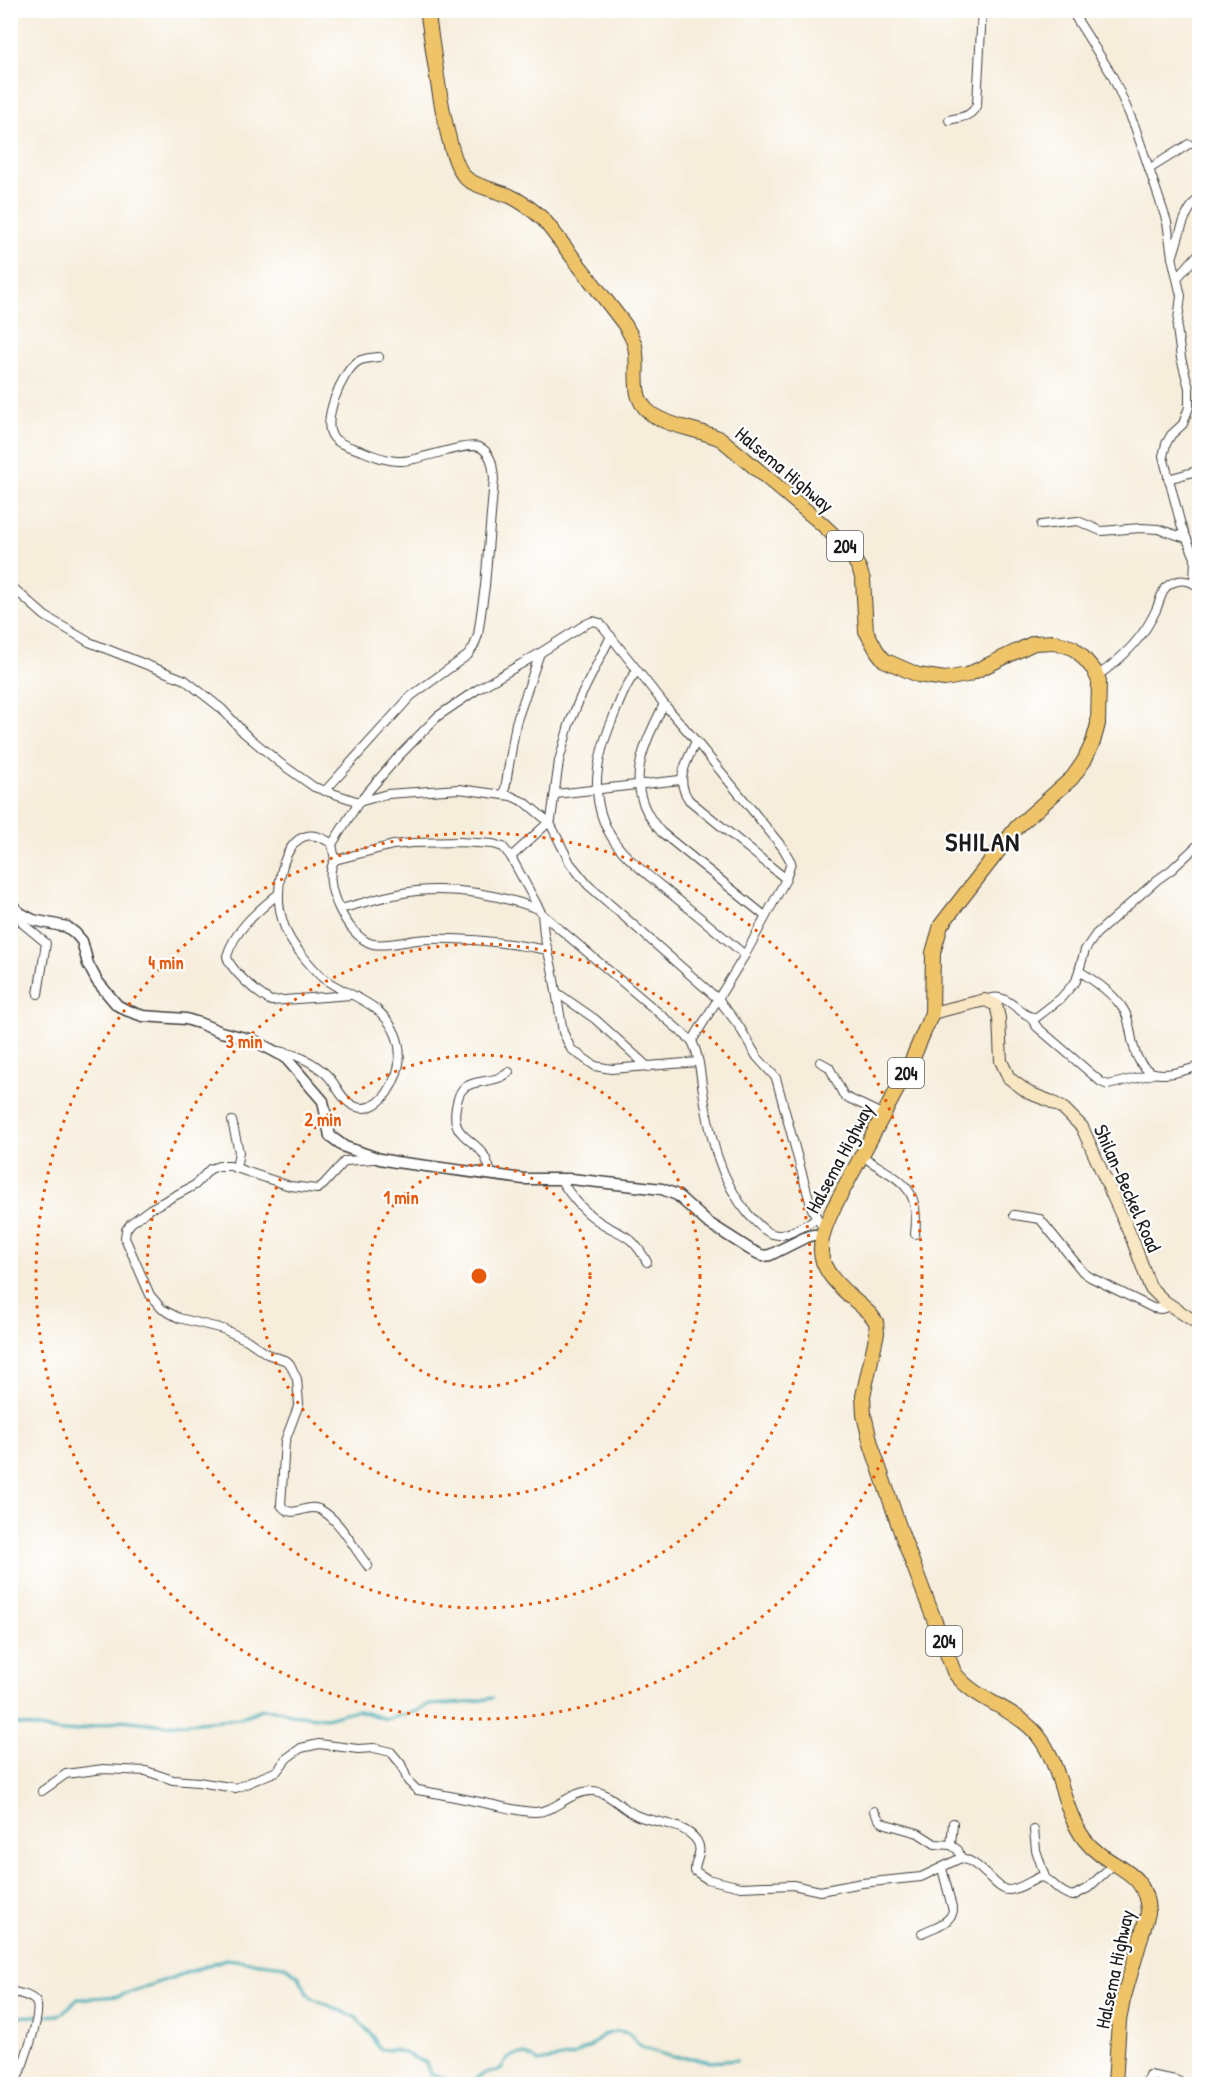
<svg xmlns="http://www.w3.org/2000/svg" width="1210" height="2095" font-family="'Patrick Hand',sans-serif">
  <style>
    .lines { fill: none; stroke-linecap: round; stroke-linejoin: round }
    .stream { stroke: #39aab4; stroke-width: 3 }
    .minor-casing { stroke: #3d3b39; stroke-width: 10 }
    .tertiary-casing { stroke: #3d3b39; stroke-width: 13 }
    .secondary-casing { stroke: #3d3b39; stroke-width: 14 }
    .trunk-casing { stroke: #3d3b39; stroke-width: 16 }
    .minor { stroke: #fff; stroke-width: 8 }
    .tertiary { stroke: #fff; stroke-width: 10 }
    .secondary { stroke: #f9e7c3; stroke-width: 12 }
    .trunk { stroke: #efc469; stroke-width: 14 }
    .ring { fill: none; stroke: #e8590c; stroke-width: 3; stroke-dasharray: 3 6 }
    .labels { text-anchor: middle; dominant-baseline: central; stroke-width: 4.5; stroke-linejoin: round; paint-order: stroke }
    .shield { fill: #fff; stroke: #606060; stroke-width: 1.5 }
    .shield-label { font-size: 18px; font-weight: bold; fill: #1c1c1c }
    .street-label { font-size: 20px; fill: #1c1c1c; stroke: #fff }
    .district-label { font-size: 26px; font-weight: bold; letter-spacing: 1.5px; fill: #1c1c1c; stroke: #fff }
    .centre { fill: #e8590c; stroke: #fff; stroke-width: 3 }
    .ring-label { font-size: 18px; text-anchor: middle; font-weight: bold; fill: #e8590c; stroke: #fff; stroke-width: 4.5; stroke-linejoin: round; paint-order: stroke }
  </style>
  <rect width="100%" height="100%" fill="#fff"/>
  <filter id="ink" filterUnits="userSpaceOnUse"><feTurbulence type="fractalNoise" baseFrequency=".0167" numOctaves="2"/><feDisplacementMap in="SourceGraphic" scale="12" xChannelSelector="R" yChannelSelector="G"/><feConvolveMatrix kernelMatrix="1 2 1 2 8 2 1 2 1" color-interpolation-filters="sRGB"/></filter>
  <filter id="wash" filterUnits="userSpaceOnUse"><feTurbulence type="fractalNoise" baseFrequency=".008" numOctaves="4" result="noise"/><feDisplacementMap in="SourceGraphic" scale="24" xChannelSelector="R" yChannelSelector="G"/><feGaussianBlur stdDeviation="1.35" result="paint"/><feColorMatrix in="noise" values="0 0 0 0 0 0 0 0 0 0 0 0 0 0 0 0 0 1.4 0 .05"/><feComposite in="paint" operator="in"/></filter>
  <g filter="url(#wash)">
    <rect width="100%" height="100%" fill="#f6eddb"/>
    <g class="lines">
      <g class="stream">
        <polyline points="10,1723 62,1732 79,1730 122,1720 165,1725 231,1719 240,1718 262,1709 283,1711 290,1714 326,1718 356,1710 386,1719 417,1711 427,1705 465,1703 492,1698"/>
        <path d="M 10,2017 L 60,2015 L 78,1999 L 119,1996 L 226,1959 L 285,1966 L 299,1977 L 308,1994 L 312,1998 L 357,2018 C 361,2027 367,2028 373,2036 C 376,2040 374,2045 379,2048 C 384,2051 389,2049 394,2050 C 405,2052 415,2059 426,2063 L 430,2074 C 446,2076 452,2086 470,2082 C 475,2081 477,2077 482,2075 C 487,2072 495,2073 500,2069 C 504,2067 502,2066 505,2062 C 515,2051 528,2053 538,2062 L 573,2056 L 591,2046 L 603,2035 L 618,2031 L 628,2033 L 642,2047 L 672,2057 L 692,2058 L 711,2062 L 737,2060"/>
      </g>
    </g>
  </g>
  <g filter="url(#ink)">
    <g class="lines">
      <defs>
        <g id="minor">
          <polyline points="1071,10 1112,75 1121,95 1135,127 1167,222 1172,257 1181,296 1177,328 1181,358 1189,388 1189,407 1183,424 1171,435 1166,444 1163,456 1181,525 1195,558 1194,582"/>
          <path d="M 949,120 C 961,117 972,117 977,104 L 982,10"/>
          <polyline points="1149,169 1189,144"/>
          <path d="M 1172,258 C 1180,236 1182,213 1200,197"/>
          <polyline points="1178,277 1200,252"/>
          <polyline points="1168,479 1200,470"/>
          <polyline points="1041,525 1078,521 1101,531 1141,528 1158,529 1186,538"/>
          <polyline points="10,585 45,616 89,642 185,680 222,709 244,733 280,763 314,787 359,802 387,794 459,789 511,796 526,803 550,823 570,863 588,885 719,1000 739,1026 757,1057 776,1078 806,1188 812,1209 824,1230"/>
          <path d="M 637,671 C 624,686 617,709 609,728 C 594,767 590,805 614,841 C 627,860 653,879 671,894 C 696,914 720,934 745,955"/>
          <path d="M 1097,676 C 1122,659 1143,639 1156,610 C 1159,603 1161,595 1165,588 C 1176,578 1190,578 1200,589"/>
          <path d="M 664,704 C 641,751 622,788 661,832 L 765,916"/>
          <path d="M 696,741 C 687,762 674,779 689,800 L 786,879"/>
          <path d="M 325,791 L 411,696 L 468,655 L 474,646 L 478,635 L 485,586 L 494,479 C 493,468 492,452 479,447 C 465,442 421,460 402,461 C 389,462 374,456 362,451 C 354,448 339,445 333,437 C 321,422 342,372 357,362 C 363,358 372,358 379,357"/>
          <polyline points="556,794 680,780"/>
          <polyline points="504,795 516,723 540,653"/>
          <polyline points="332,844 359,802 398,757 438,716 478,689 540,653 586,624 593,621 600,623 664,704 696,741 783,848 791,862 786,879 745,955 692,1041"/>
          <polyline points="511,857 551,820 559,761 569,725 580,698 611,636"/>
          <path d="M 278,894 C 258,911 235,929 227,956 C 229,969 259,995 271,1001 L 351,995"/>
          <path d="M 340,909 C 364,903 390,894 416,891 C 457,887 500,895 538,909"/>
          <polyline points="17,910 23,924 46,943 38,994"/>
          <polyline points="542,914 544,935 552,968 563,1032 571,1049 595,1066 611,1069 698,1062"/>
          <path d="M 548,950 C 509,943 468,937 428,939 C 412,939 388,947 373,944 C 349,939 319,882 335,860 L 393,845 L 412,843 L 460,842 L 493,844 L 503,847 L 511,857 L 542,914 L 692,1041 C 700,1057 700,1074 703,1091 C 710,1136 719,1179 749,1215 C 757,1223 766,1235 779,1235 C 791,1235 806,1224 817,1218"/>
          <path d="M 1079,971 C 1095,981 1116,995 1125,1012 C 1130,1022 1130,1033 1133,1044 C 1142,1085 1169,1075 1200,1066"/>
          <polyline points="556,992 595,1019 648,1067"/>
          <path d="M 986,1000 C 1009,989 1019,1019 1037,1017 L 1060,999 L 1076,981 L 1085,950 L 1096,934 L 1157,880 L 1171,870 L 1200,843"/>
          <polyline points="1031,1018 1037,1027 1101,1082 1108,1085 1153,1074"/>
          <path d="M 278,1051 C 296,1054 312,1061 326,1074 C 335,1082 339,1095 348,1102 C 362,1114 378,1106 387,1093 C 399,1075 404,1054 395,1033 C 381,1002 350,997 324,979 C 313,970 303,956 294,945 C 284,931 278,910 279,893 C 279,863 295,816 332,844 L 335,860"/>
          <polyline points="820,1062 829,1067 844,1096 884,1115"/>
          <polyline points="232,1121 239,1152 236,1168"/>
          <path d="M 862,1156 C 899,1181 921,1184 915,1234"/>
          <path d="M 491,1173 C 489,1166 487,1159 482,1152 C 468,1136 451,1134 456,1107 C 457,1102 458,1095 462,1090 C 473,1078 496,1084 509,1072"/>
          <path d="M 560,1179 C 569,1193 580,1208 594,1218 C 619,1237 629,1229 647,1262"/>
          <polyline points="1014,1215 1040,1219 1083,1272 1090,1277 1153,1308 1161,1309 1171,1306"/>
          <path d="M 368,1566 C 353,1548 341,1520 319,1509 C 305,1503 292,1521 281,1505 L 285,1441 L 299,1404 L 297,1379 L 290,1364 L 287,1361 L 267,1354 L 247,1340 L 223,1329 L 179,1318 L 162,1309 L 150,1295 L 125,1238 L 126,1230 L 131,1223 L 150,1209 L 195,1185 L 210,1169 L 219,1166 L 230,1166 L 290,1186 L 317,1189 L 323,1185 L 345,1161 L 374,1159"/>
          <path d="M 42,1791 L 66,1774 L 103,1769 L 146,1771 L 173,1780 L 198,1782 L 236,1788 L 277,1771 L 287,1758 L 301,1748 L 319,1744 L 358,1749 L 374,1748 L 391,1752 L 401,1764 L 408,1781 L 417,1790 C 441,1794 465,1799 489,1804 C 504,1807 520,1812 535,1812 C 555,1812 569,1792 590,1791 C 609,1790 622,1810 638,1816 C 656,1823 685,1823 697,1841 C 704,1853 694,1860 695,1871 L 707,1879 L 741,1887 L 793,1885 L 820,1891 L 862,1883 L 921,1877 L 961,1858 C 982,1862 997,1891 1008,1890 C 1019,1890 1030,1881 1040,1877 C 1054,1879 1055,1892 1073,1896 L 1088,1888 L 1115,1863"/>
          <polyline points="874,1811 880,1821 886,1824 918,1833 935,1844 951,1845"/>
          <polyline points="953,1823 951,1845 958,1850 961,1858"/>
          <polyline points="1034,1830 1036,1850 1045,1877"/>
          <path d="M 922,1933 C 934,1927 949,1924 953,1911 L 942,1868"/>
          <path d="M 10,1991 C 19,1993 31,1995 36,2002 C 43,2014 21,2070 15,2084"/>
          <polyline points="1146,2084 1149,2075 1176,2080 1183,2084"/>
        </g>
        <polyline id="tertiary" points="10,903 20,913 33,920 67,927 75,933 82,941 88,964 97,981 117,1005 126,1010 143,1016 186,1019 199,1023 221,1032 253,1040 285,1057 323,1101 330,1136 345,1147 380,1159 396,1162 524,1179 571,1179 662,1189 677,1195 707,1222 751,1250 763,1256 770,1255 806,1237 813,1235 823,1235"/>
        <polyline id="secondary" points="932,1013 985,1000 996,1005 999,1018 1001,1061 1009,1078 1029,1093 1050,1101 1064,1109 1082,1127 1133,1241 1150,1287 1164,1301 1200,1325"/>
        <path id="trunk" d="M 427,10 C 433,43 445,163 467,179 C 479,188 496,190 510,196 C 523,202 533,210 544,220 L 625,325 C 629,332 633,338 635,346 C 641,374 626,401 658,418 C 677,428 701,430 721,439 L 822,524 L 847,548 L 859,568 L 863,580 L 866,631 L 877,651 L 884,660 L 918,675 L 945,679 L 967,675 L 1034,643 L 1055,642 L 1073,648 L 1081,655 L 1094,670 L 1099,681 L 1098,724 L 1093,742 L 1084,761 L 1072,778 L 1017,827 L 941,925 L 933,953 L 932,1013 L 909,1067 L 833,1209 C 827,1222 821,1235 821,1249 C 820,1276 854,1298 871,1315 L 876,1322 L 877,1333 L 863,1396 L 864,1415 L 871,1444 L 902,1535 L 954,1672 C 973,1699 1009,1706 1032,1729 C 1062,1758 1060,1808 1085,1840 C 1108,1870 1147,1866 1148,1913 L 1123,2000 L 1119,2021 L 1115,2084"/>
      </defs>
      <use href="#minor" class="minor-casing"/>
      <use href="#tertiary" class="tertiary-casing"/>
      <use href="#secondary" class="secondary-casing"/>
      <use href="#trunk" class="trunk-casing"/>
      <use href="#minor" class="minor"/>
      <use href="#tertiary" class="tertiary"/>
      <use href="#secondary" class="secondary"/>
      <use href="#trunk" class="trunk"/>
    </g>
  </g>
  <g class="ring">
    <circle cx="479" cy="1276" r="111"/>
    <circle cx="479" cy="1276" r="221"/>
    <circle cx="479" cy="1276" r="332"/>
    <circle cx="479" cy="1276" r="443"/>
  </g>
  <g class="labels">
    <g class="shield">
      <rect x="827" y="531" width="36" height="30" rx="4.5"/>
      <rect x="888" y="1058" width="36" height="30" rx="4.5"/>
      <rect x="926" y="1626" width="36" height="30" rx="4.5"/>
    </g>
    <g class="shield-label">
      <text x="845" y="546">204</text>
      <text x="906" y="1073">204</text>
      <text x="944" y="1641">204</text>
    </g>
    <g class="street-label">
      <text transform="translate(785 469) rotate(40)">Halsema Highway</text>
      <text transform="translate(839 1158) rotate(-62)">Halsema Highway</text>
      <text transform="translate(1128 1188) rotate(66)">Shilan-Beckel Road</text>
      <text transform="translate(1114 1969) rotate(-78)">Halsema Highway</text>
    </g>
    <g class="district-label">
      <text x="983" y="841">SHILAN</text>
    </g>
  </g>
  <circle cx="479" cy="1276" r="9" class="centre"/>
  <g class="ring-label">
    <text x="166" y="969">4 min</text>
    <text x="244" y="1048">3 min</text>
    <text x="323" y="1126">2 min</text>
    <text x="401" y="1204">1 min</text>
  </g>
  <rect width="1210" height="2095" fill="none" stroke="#fff" stroke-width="36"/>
</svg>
